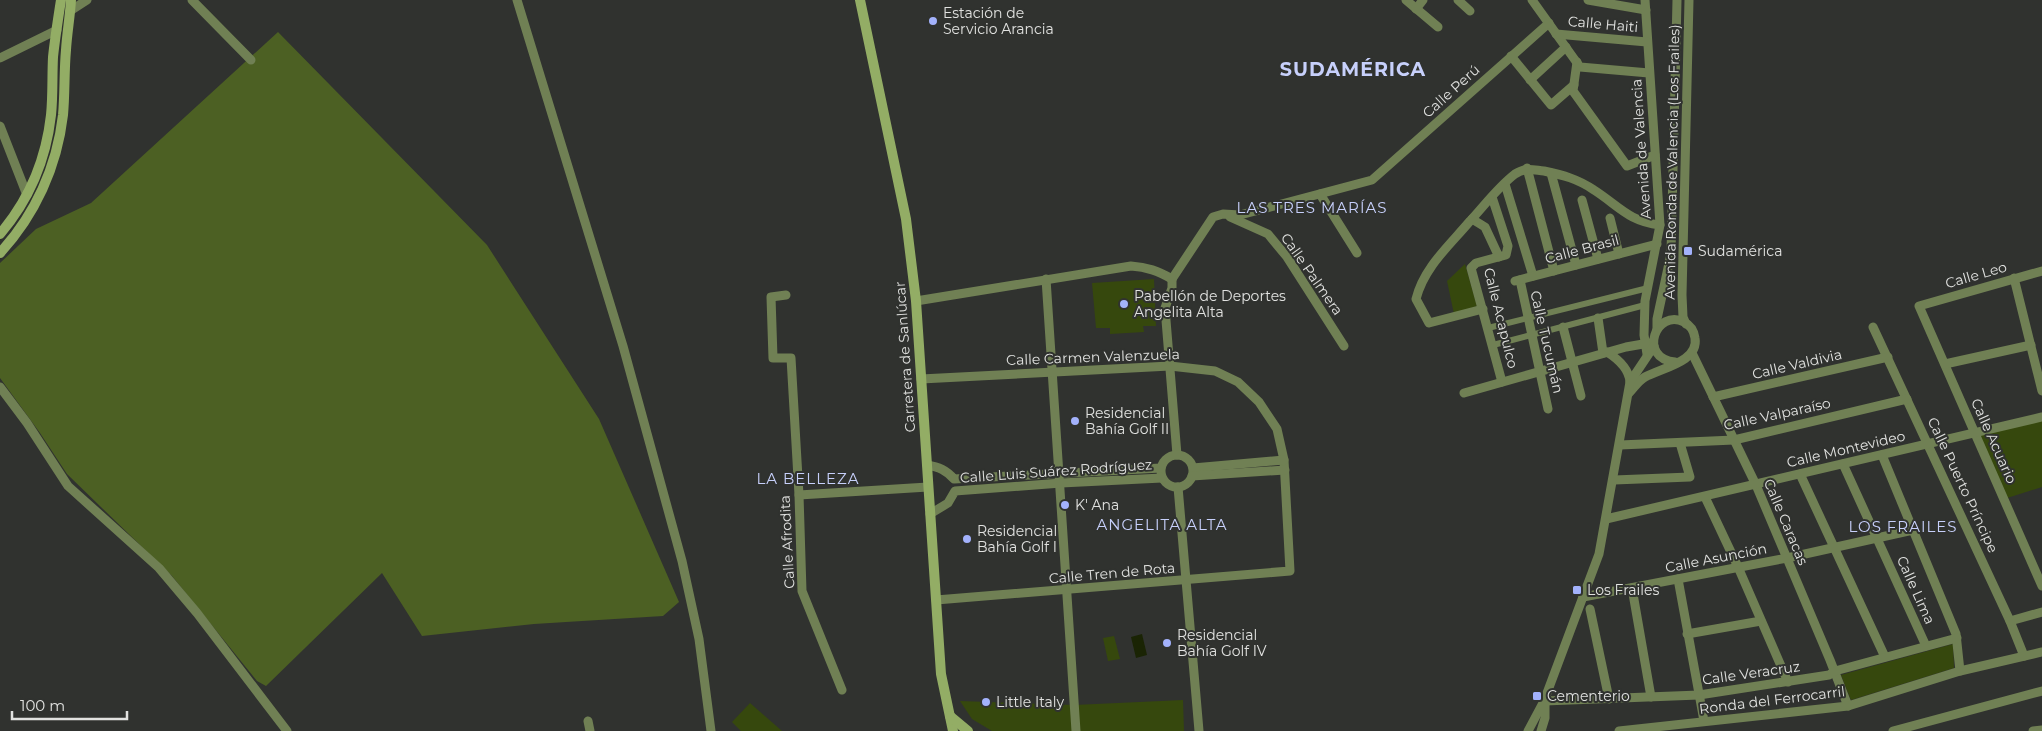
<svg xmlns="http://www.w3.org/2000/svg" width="2042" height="731" font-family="Montserrat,sans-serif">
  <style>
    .green { fill: #36480d }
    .forest { fill: #4c6023 }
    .water { fill: #1a2404 }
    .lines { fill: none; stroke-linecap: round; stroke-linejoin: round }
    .pedestrian { stroke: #708054; stroke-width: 6 }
    .minor { stroke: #708054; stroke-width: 9 }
    .secondary { stroke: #93ad65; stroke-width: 10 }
    .poi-dot { fill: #a3b2fc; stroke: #30322f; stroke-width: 2 }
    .labels { text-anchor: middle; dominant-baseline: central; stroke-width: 4; stroke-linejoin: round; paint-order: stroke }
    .poi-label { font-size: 14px; fill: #e1e2e0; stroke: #30322f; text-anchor: start }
    .street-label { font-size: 14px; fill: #e1e2e0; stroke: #30322f }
    .neighbourhood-label { font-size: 15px; letter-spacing: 1px; fill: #c7d0fb; stroke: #30322f }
    .district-label { font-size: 19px; font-weight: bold; letter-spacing: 1px; fill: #c7d0fb; stroke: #30322f }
  </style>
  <rect width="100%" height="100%" fill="#30322f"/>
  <g class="green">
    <polygon points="1465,264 1477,306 1454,314 1447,281"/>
    <polygon points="1154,279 1156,326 1143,326 1144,332 1110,334 1110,328 1096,328 1092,283"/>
    <polygon points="2042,417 2042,487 2004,499 1976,433"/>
    <polygon points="1114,636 1120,659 1108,661 1103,638"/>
    <polygon points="1953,644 1954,668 1851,700 1841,675"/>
    <polygon points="1183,700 1184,731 992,731 972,719 960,701 1074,705"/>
    <polygon points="750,703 782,731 741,731 732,722"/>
  </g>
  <polygon class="forest" points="278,32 487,245 599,419 679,602 663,616 534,624 422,636 382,573 266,686 257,681 172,576 67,474 40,433 0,378 0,263 36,229 91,203"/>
  <polygon class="water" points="1142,634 1147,655 1136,658 1131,637"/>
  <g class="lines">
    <g class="pedestrian">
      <polyline points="1488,328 1648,288"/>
      <polyline points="1493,345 1645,305"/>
    </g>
    <g class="minor">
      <polyline points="192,0 251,60"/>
      <polyline points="517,0 623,346 682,561 699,639 711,731"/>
      <polyline points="1406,0 1438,27"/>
      <polyline points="1458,0 1470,11"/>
      <polyline points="1532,0 1580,67 1649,73"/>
      <polyline points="1588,0 1646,10"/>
      <polyline points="1645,0 1660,225 1645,301 1644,335 1647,354"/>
      <polyline points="1416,9 1423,0"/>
      <polyline points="70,11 87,0"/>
      <polyline points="1556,34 1647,42"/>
      <polyline points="1511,56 1551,105 1574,85"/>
      <polyline points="0,58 57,30"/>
      <polyline points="1577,62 1573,91 1627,166 1655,155"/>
      <polyline points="1530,80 1566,47"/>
      <polyline points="0,126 27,195"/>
      <polyline points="1527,168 1554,271"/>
      <polyline points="1551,173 1576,265"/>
      <polyline points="1505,184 1533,276"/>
      <polyline points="1320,194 1357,253"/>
      <polyline points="1492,197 1508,246 1506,255 1476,263 1471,268 1502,382"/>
      <polyline points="1582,200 1598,259"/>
      <polyline points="1230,217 1268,234 1287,257 1344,346"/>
      <polyline points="1610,218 1619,254"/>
      <polyline points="1472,219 1485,227 1499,257"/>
      <polyline points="2042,271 1919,306 2042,586"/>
      <polyline points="2014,278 2042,391"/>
      <polyline points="1046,279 1076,731"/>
      <polyline points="1172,279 1213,217 1223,214 1240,215 1372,180 1549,23"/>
      <polyline points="1172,279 1172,288 1165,308 1177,455"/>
      <polyline points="1520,280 1548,409"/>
      <polyline points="1515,281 1657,244"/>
      <polyline points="786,295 771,297 773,358 791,358 799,495 802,591 842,690"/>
      <path d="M 916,301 L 1131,266 C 1147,267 1158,271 1172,279"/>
      <path d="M 1483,309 L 1429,323 L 1416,299 C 1424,267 1450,245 1470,221 C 1484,206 1498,187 1515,174 C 1525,167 1533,170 1544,171 C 1563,175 1578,179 1594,190 C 1619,206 1628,221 1660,225"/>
      <polyline points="1598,318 1603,353"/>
      <polyline points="1686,324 1683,317 1682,295 1689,0"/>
      <polyline points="1563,327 1581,396"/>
      <polyline points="1873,327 2010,621 2024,656"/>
      <polyline points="1657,329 1657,319 1671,254 1677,0"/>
      <path d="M 1607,352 C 1618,359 1629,368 1630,382"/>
      <polyline points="1692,353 1756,485 1830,660 1848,706"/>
      <polyline points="1945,364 2031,345"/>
      <polyline points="921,379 1170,366 1215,371 1238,382 1259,402 1277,429 1284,460 1290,571 936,600"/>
      <polyline points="0,387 27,423 68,486 159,568 197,613 287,731"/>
      <polyline points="1464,393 1626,347 1649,343"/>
      <path d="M 1629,393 C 1634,388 1638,381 1645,377 C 1661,368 1699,362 1695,338 C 1694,331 1690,325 1684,322 C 1656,308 1637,358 1675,362"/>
      <polyline points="1713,397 1888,357"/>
      <polyline points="1620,445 1734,440 1907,399"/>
      <polyline points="1882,455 1956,634 1960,671"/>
      <circle cx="1177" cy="471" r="16"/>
      <polyline points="1843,464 1926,646"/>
      <path d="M 927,465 C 939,467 946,470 954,479 L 1161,468"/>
      <polyline points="1193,468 1284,460"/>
      <polyline points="1800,474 1885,657"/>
      <polyline points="1192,476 1285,470"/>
      <polyline points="1614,480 1690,477 1680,443"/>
      <polyline points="1178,487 1199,731"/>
      <polyline points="799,495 928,487"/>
      <polyline points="1705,497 1738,567 1788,682"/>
      <polyline points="930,514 948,503 955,491 1061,483 1162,478"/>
      <polyline points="1606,519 2042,417"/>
      <polyline points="1678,579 1704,721"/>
      <polyline points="1632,588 1651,697"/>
      <polyline points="1583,597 1787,558 1913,530"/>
      <polyline points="1590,609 1609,699"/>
      <polyline points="2010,621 2042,612"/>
      <polyline points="1687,634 1761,621"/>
      <polyline points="1544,701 1699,695 1829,675 1835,671 1957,638"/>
      <polyline points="588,721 590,731"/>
      <polyline points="1528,731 1544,701 1599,554 1630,382 1654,346"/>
      <polyline points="1541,731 1545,718 1545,704"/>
      <polyline points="1619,731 1848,706 1960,671 2042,652"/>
      <polyline points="1893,731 2042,691"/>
      <polyline points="2033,731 2042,730"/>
    </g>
    <g class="secondary">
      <polyline points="860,0 906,219 916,301 941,674 953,731"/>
      <path d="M 0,234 C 29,200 46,160 51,115 C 53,96 52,77 53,57 C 55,38 58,19 61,0"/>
      <path d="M 0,253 C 35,215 57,167 63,115 C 65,93 64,72 66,50 C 67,33 70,17 71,0"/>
      <polyline points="950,716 968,731"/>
    </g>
  </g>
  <g class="poi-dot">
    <circle cx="933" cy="21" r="5"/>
    <rect x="1683" y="246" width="10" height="10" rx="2.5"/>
    <circle cx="1124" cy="304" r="5"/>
    <circle cx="1075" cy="421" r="5"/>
    <circle cx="1065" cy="505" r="5"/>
    <circle cx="967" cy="539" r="5"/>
    <rect x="1572" y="585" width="10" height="10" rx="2.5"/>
    <circle cx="1167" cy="643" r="5"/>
    <rect x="1532" y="691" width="10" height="10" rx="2.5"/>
    <circle cx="986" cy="702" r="5"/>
  </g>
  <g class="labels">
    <g class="poi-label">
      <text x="943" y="13">Estación de<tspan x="943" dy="16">Servicio Arancia</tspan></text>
      <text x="1698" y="251">Sudamérica</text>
      <text x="1134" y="296">Pabellón de Deportes<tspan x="1134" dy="16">Angelita Alta</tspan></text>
      <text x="1085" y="413">Residencial<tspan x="1085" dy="16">Bahía Golf II</tspan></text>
      <text x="1075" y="505">K' Ana</text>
      <text x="977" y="531">Residencial<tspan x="977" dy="16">Bahía Golf I</tspan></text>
      <text x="1587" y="590">Los Frailes</text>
      <text x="1177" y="635">Residencial<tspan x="1177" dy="16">Bahía Golf IV</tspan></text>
      <text x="1547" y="696">Cementerio</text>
      <text x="996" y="702">Little Italy</text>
    </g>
    <g class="street-label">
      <text transform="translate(1603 24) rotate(5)">Calle Haiti</text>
      <text transform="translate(1451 91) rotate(-42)">Calle Perú</text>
      <text transform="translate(1641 149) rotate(-94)">Avenida de Valencia</text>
      <text transform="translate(1672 162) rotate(-89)">Avenida Ronda de Valencia (Los Frailes)</text>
      <text transform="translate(1582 249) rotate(-15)">Calle Brasil</text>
      <text transform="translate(1312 274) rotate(55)">Calle Palmera</text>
      <text transform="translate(1976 275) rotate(-16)">Calle Leo</text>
      <text transform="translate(1501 318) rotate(76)">Calle Acapulco</text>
      <text transform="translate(1547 342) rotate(77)">Calle Tucumán</text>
      <text transform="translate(905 357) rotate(-94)">Carretera de Sanlúcar</text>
      <text transform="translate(1093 357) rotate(-2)">Calle Carmen Valenzuela</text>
      <text transform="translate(1797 364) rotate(-13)">Calle Valdivia</text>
      <text transform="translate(1777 414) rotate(-12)">Calle Valparaíso</text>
      <text transform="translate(1994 441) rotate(66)">Calle Acuario</text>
      <text transform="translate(1846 449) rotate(-13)">Calle Montevideo</text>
      <text transform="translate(1056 471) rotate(-4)">Calle Luis Suárez Rodríguez</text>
      <text transform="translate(1963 485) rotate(65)">Calle Puerto Príncipe</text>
      <text transform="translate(1786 522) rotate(67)">Calle Caracas</text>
      <text transform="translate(787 542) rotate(-93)">Calle Afrodita</text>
      <text transform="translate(1716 558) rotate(-11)">Calle Asunción</text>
      <text transform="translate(1112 573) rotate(-5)">Calle Tren de Rota</text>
      <text transform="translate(1916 590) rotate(66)">Calle Lima</text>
      <text transform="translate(1751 673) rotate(-8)">Calle Veracruz</text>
      <text transform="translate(1772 700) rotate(-7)">Ronda del Ferrocarril</text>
    </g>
    <g class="neighbourhood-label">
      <text x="1312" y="207">LAS TRES MARÍAS</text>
      <text x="808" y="478">LA BELLEZA</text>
      <text x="1162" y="524">ANGELITA ALTA</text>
      <text x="1903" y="526">LOS FRAILES</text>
    </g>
    <g class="district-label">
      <text x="1353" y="69">SUDAMÉRICA</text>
    </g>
  </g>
  <path d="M12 711v8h115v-8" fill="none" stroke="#e1e2e0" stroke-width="2.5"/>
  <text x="20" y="711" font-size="15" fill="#e1e2e0" stroke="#30322f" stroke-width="4" paint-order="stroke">100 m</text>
</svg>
